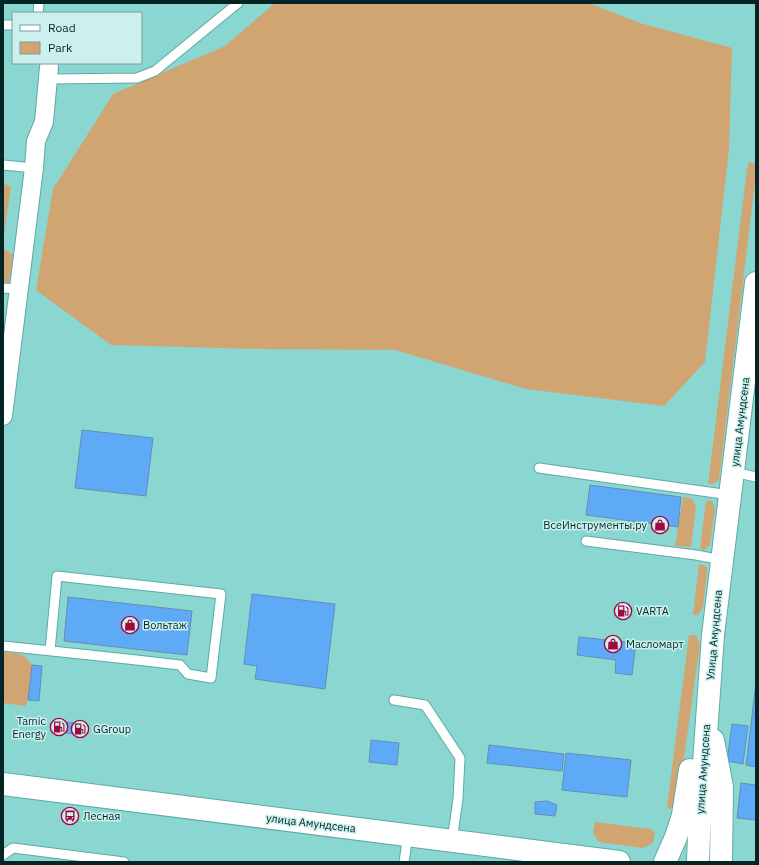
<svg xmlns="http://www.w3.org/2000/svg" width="759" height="865" font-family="'IBM Plex Sans',sans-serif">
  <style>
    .green { fill: #d1a572 }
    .building { fill: #5faaf7; stroke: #668db6 }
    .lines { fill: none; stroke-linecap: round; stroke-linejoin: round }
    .service-casing { stroke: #5ea9a5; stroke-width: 11 }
    .minor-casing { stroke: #5ea9a5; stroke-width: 20 }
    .tertiary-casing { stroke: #5ea9a5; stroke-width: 24 }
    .secondary-casing { stroke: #5ea9a5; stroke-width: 24 }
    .service { stroke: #fff; stroke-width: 9 }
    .minor { stroke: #fff; stroke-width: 18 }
    .tertiary { stroke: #fff; stroke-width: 22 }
    .secondary { stroke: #fff; stroke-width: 22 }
    .labels { text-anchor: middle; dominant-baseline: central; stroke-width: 3; stroke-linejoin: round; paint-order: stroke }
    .street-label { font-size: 11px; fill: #042524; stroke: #cbf0ed }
    .poi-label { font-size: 11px; fill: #042524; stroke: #cbf0ed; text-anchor: start }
  </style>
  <rect width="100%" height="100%" fill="#8ad7d1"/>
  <g class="green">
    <polygon points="275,3 589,3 640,23 732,48 729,149 705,362 664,406 526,389 395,350 260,349 111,345 36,290 53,189 113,94 225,46"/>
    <polygon points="749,162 756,164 756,174 719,480 713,484 708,484 747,169"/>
    <polygon points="3,183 11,187 3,240"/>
    <polygon points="3,248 13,255 9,283 3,282"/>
    <polygon points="683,497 691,498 696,506 691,547 675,546"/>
    <polygon points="706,501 712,501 715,509 710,545 705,550 700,549"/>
    <polygon points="699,564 703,565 707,567 707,572 703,607 698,615 693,615"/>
    <polygon points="689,635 696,635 700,644 677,809 667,808"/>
    <path d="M 3,652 C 17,653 24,652 32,665 L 28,700 L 25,706 L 3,703 Z"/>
    <polygon points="595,822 651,829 655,833 653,843 643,848 599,842 593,833"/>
  </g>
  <g class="building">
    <polygon points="82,430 153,438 146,496 75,488"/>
    <polygon points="590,485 681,497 678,527 586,515"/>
    <polygon points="252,594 335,604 325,689 255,679 257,666 244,664"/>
    <polygon points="68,597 192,611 187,655 64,641"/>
    <polygon points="579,637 636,643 632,675 615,673 616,660 577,655"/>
    <polygon points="32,665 42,666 39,701 28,700"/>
    <polygon points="756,683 756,767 746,765"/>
    <polygon points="56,721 83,724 81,735 55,731"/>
    <polygon points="732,724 748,726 743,764 727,761"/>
    <polygon points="371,740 399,743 397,765 369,762"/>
    <polygon points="489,745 564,754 562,771 487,763"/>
    <polygon points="566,753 631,760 627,797 562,790"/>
    <polygon points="741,783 756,785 756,820 737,818"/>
    <polygon points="547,801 557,805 555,816 535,814 535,802"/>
  </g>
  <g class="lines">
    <defs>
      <g id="service">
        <polyline points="38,13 39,3"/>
        <polyline points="3,25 13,25"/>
        <polyline points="49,79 137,78 155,71 238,3"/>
        <polyline points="3,165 34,168"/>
        <polyline points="3,288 19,289"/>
        <polyline points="539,468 730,495"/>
        <polyline points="734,472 756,477"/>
        <polyline points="586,541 696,555 722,560"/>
        <path d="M 3,646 C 62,652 121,658 180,665 L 188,674 L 211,678 L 221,594 L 57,576 L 50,651"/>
        <polyline points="394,700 425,705 460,758 458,799 452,841"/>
        <polyline points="3,855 13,848 124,862"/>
        <polyline points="404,862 408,835"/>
      </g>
      <polyline id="minor" points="3,416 34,168 36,141 44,122 49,67"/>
      <g id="tertiary">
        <polyline points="713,740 722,787 721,862"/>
        <polyline points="665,862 676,837 683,815 690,770"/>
        <polyline points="698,862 699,834 713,635 756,283"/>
      </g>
      <polyline id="secondary" points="3,784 619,862"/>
    </defs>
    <use href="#service" class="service-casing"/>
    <use href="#minor" class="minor-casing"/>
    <use href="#tertiary" class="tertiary-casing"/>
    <use href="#secondary" class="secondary-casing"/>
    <use href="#service" class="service"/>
    <use href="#minor" class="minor"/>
    <use href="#tertiary" class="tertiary"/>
    <use href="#secondary" class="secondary"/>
  </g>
  <defs>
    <symbol id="shop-ring" viewBox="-11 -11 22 22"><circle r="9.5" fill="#cbf0ed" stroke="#a30740" stroke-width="1.5"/><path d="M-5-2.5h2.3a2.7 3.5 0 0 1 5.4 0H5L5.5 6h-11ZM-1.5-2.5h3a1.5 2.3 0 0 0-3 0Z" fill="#a30740"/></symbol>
    <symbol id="fuel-ring" viewBox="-11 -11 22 22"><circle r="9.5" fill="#cbf0ed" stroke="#a30740" stroke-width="1.5"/><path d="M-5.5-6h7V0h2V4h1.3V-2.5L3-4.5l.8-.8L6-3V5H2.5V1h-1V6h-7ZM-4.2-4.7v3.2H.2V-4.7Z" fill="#a30740"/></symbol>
    <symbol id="bus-ring" viewBox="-11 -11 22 22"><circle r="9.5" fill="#cbf0ed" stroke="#a30740" stroke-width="1.5"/><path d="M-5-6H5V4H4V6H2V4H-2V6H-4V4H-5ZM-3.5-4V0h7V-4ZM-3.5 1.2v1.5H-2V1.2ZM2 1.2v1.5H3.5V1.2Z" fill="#a30740"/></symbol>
  </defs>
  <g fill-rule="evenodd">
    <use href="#shop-ring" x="650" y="515" width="20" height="20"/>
    <use href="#fuel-ring" x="613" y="601" width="20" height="20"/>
    <use href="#shop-ring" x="120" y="615" width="20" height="20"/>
    <use href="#shop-ring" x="603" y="634" width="20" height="20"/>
    <use href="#fuel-ring" x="49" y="717" width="20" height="20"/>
    <use href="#fuel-ring" x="70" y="719" width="20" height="20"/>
    <use href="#bus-ring" x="60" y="806" width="20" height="20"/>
  </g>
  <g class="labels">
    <g class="street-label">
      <text transform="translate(740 422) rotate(-83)">улица Амундсена</text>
      <text transform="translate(714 635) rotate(-85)">Улица Амундсена</text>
      <text transform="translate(703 769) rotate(-86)">улица Амундсена</text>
      <text transform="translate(311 823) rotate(7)">улица Амундсена</text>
    </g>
    <g class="poi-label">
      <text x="647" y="525" text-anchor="end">ВсеИнструменты.ру</text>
      <text x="636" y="611">VARTA</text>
      <text x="143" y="625">Вольтаж</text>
      <text x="626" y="644">Масломарт</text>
      <text x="46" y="721" text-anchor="end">Tamic<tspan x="46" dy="13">Energy</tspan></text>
      <text x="93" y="729">GGroup</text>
      <text x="83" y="816">Лесная</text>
    </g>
  </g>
  <rect width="759" height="865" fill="none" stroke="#042524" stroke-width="8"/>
  <rect x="12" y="12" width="130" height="52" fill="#cbf0ed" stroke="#7b9f9d"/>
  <rect x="20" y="25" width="20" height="6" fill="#ffffff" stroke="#7b9f9d"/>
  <text x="48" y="32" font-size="12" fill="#042524">Road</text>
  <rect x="20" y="42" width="20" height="12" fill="#d1a572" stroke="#7b9f9d"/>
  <text x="48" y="52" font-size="12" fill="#042524">Park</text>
</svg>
